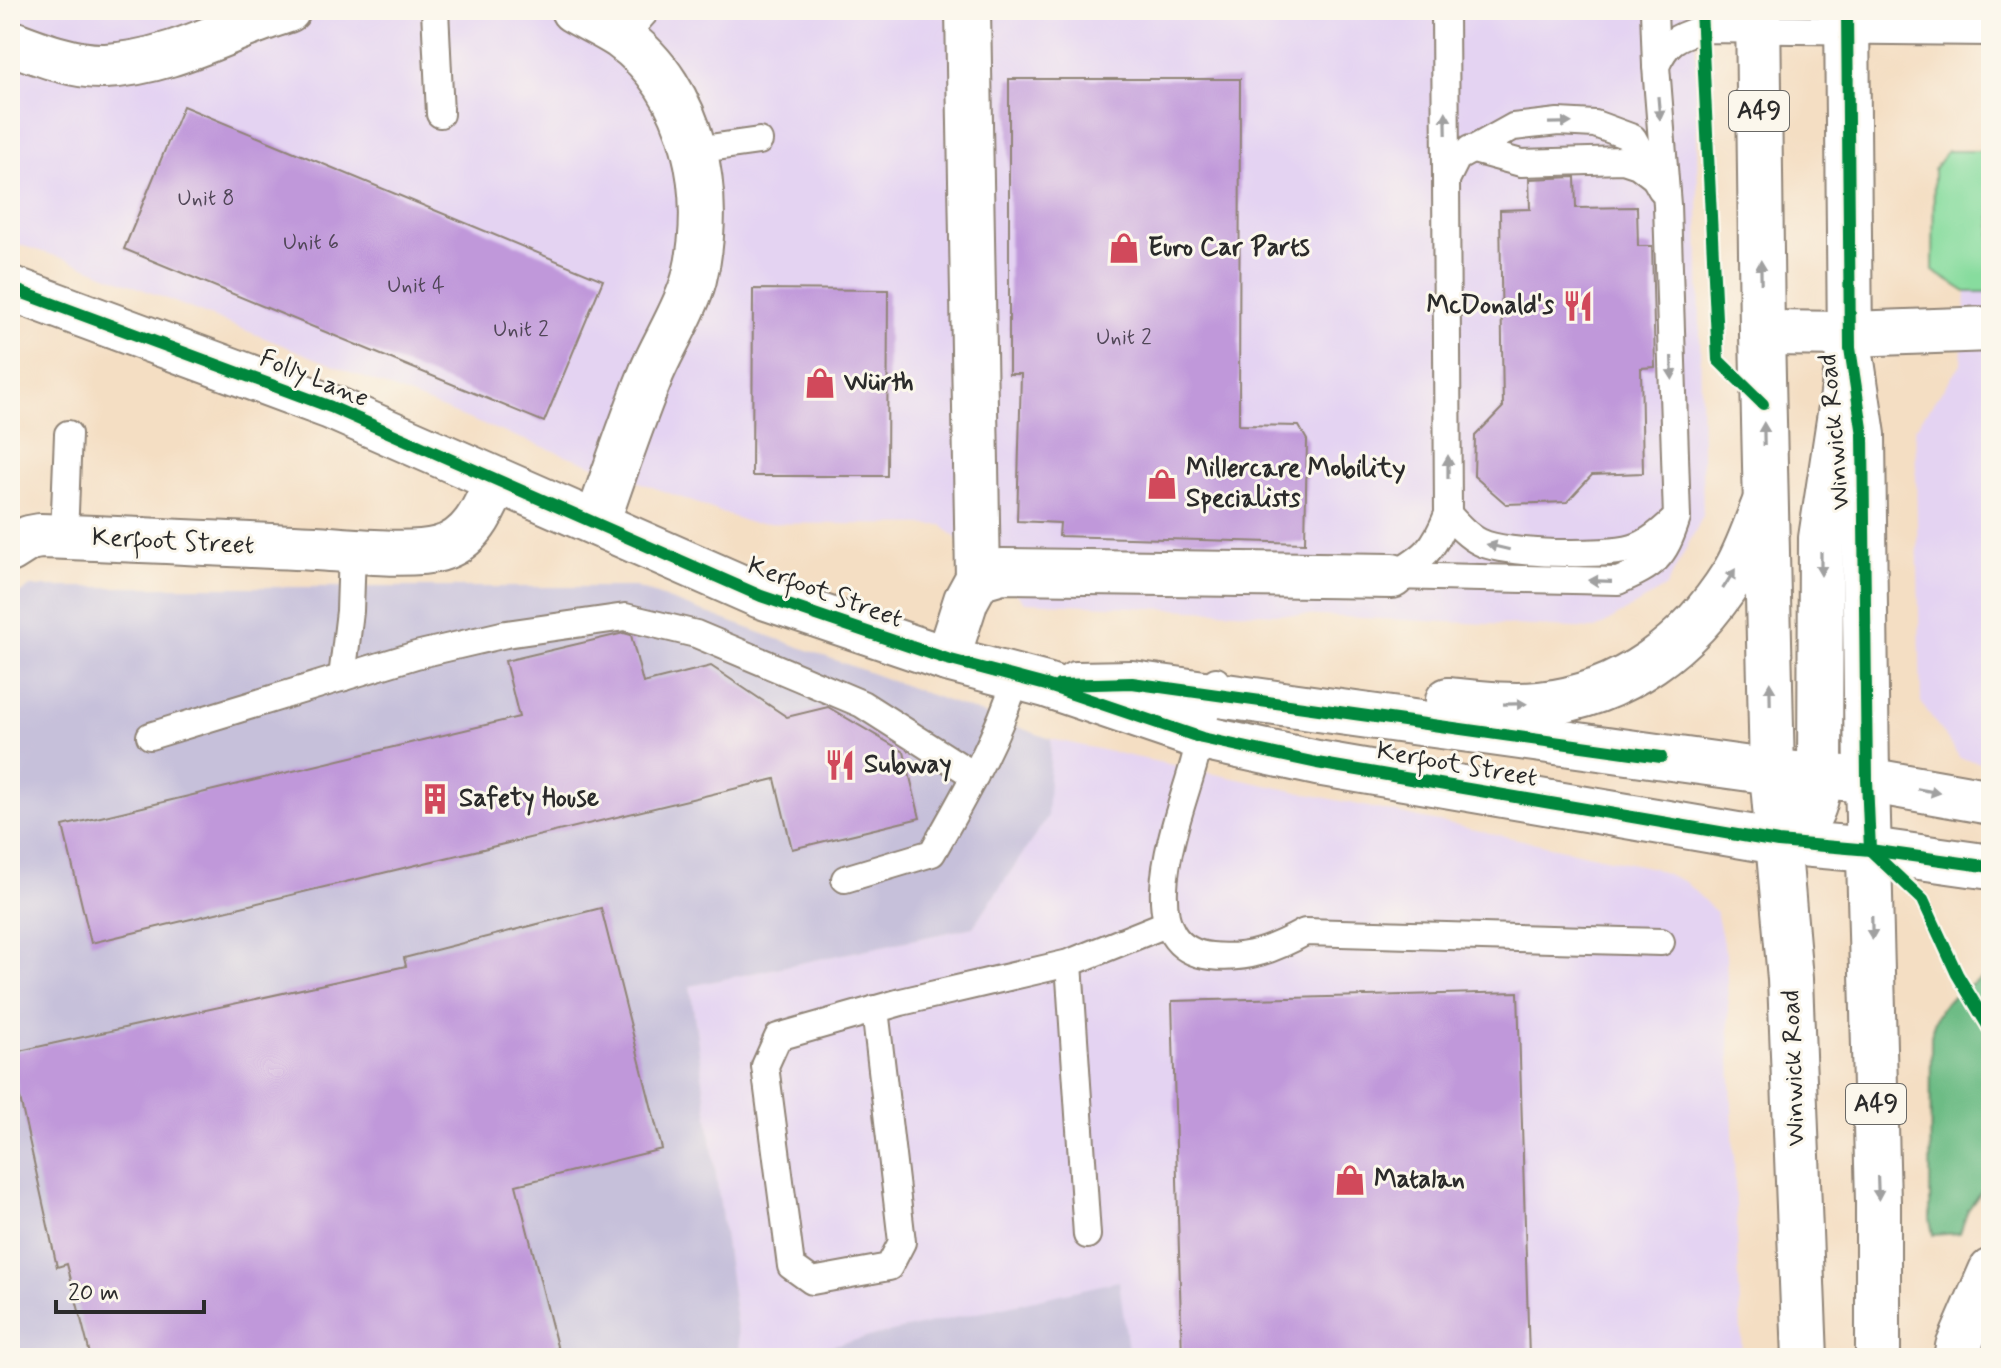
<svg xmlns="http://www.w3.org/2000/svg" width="2001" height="1368" font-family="Mynerve,sans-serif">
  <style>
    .built { fill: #e4d3f2 }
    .industrial { fill: #c6c0da }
    .green { fill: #87dc9e; stroke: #598464; stroke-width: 2 }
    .forest { fill: #6dbc85; stroke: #4c7458; stroke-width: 2 }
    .building { fill: #c098da }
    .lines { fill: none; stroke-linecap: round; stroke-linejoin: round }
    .service-casing { stroke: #908477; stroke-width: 30 }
    .minor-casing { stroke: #908477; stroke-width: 48 }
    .tertiary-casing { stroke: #908477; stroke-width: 48 }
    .trunk-casing { stroke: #908477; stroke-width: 48 }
    .service { stroke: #fff; stroke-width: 26 }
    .minor { stroke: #fff; stroke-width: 44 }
    .tertiary { stroke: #fff; stroke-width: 44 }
    .trunk { stroke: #fff; stroke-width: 44 }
    .cycleway-casing { stroke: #fbf7ec; stroke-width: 17 }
    .cycleway { stroke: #00873e; stroke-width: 12 }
    .oneway { fill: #a0a0a0 }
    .labels { text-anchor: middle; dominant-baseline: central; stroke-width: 6; stroke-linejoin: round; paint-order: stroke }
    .number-label { font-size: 22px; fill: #504657 }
    .shield { fill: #fbf7ec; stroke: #696865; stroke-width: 2 }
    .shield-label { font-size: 24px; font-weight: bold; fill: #2b2b2b }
    .poi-label { font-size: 26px; font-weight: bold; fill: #2b2b2b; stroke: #fbf7ec; text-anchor: start }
    .street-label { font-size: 26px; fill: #2b2b2b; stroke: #fbf7ec }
  </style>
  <rect width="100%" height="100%" fill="#fbf7ec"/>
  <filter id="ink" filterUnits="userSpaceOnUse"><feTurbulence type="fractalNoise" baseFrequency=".0125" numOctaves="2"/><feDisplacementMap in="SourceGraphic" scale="16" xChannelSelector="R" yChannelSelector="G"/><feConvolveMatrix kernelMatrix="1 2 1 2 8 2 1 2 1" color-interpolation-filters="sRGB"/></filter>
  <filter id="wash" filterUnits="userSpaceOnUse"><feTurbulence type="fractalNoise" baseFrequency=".006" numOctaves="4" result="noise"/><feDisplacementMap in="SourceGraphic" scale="32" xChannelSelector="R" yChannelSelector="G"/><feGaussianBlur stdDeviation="1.8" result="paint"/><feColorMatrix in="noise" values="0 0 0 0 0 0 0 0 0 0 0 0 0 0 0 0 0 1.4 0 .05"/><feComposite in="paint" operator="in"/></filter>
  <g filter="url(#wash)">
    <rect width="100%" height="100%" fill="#f4dec3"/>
    <g class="built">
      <polygon points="10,10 1695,10 1703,516 1666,587 1596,629 1025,602 942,525 750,523 481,424 69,260 10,242"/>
      <polygon points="1966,292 1991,292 1991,765 1960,758 1921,702 1915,428 1961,364"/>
      <polygon points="1051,739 1653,868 1685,882 1716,912 1726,954 1742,1358 1129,1358 1118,1282 776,1358 741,1358 690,986 973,927 1046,819"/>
    </g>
    <g class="industrial">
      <polygon points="29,587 635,587 1051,739 1047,818 973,927 690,986 741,1358 10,1358 10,600"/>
      <polygon points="1119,1281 1129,1358 776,1358"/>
    </g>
    <polygon class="green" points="1947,151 1991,151 1991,292 1966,292 1933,271 1934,169"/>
    <path class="forest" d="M 1991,941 L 1991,1178 L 1968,1210 L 1960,1233 L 1933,1235 L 1930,1219 L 1931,1036 C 1936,1000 1958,993 1986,976 Z"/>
    <g id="blocks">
      <g class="building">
        <polygon points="1009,79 1240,79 1239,425 1299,426 1307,440 1305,543 1059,536 1060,523 1017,521 1021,374 1009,374"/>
        <polygon points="183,106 603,280 544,422 124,249"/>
        <polygon points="1575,177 1576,208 1637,207 1638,246 1652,246 1655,367 1641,368 1643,473 1592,475 1567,502 1506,504 1474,476 1475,436 1503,407 1500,210 1530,209 1529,179"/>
        <polygon points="753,289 888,290 887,476 752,476"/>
        <polygon points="624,633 631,635 643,683 711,666 787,717 828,707 904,752 920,818 792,849 775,779 91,943 63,826 519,717 505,661"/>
        <polygon points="601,908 662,1149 516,1185 560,1358 91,1358 67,1264 57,1267 10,1053 406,966 404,958"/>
        <polygon points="1518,992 1529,1358 1182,1358 1172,1001"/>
      </g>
    </g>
  </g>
  <g filter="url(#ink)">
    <use href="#blocks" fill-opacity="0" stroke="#908477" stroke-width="2"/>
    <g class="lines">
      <defs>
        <g id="service">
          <polyline points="435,10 440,114"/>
          <polyline points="1654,10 1656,66"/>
          <polyline points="622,38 647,10"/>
          <polyline points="1470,149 1521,163 1623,160 1638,165 1655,178"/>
          <polyline points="695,150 759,141"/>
          <polyline points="1447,178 1457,158 1513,127 1558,122 1595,124 1633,138 1661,189"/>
          <path d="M 1448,514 C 1457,524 1467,536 1480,542 C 1505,555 1606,556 1633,548 C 1649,543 1662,531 1674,520"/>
          <polyline points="64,537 68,434"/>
          <path d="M 1392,576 L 1618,581 C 1655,565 1664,558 1677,518 L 1667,205 L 1656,66 C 1667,41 1676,37 1702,29 L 1991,32"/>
          <path d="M 1392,576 C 1425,557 1434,550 1448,514 L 1445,10"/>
          <polyline points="342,678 350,611 352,550"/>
          <path d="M 1216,681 C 1204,708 1201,741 1192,770 C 1178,819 1127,947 1211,956 C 1247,960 1274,949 1305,932 L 1661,942"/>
          <polyline points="150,736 416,655 506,634 625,617 696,634 862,704 975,776"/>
          <path d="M 845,879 L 932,853 C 964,796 997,740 1016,678"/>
          <polyline points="875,1009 902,1242 889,1267 812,1281 791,1266 765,1066 778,1037 901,1002 1069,963"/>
          <polyline points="1087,1235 1069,963 1166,924"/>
        </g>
        <g id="minor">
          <path d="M 573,10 C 588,19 606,27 621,37 C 695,90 715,196 694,279 C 686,309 663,345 651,374 C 631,423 614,473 597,523"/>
          <path d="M 10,42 C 39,53 74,67 105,66 C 172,63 226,29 288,10"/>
          <polyline points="1762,333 1850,334 1991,329"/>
          <path d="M 10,550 L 29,538 L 40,536 C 132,539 224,544 316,548 C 348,550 410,557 439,549 C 472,540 484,510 496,482"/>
          <polyline points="978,578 1002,571 1392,576"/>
          <polyline points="947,659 966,600 978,578 968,10"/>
          <polyline points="1956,1358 1958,1347 1991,1271"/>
        </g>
        <g id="tertiary">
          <polyline points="10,288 331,407 761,596 947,659 1046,685 1202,738 1317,763 1778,842 1870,850 1991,867"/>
          <polyline points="1076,684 1132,683 1772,772 1867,780 1991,802"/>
          <path d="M 1448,700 C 1478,703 1510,707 1540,704 C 1623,695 1690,644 1733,575 C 1747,553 1755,526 1765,502"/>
          <path d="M 1778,842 C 1809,827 1816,811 1820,776 L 1821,538 L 1848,361"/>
        </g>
        <g id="trunk">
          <polyline points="1758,10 1762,333 1772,772 1790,979 1805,1358"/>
          <polyline points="1847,10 1850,348 1863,435 1867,780 1878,1202 1878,1358"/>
        </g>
      </defs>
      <use href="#service" class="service-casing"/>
      <use href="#minor" class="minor-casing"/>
      <use href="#tertiary" class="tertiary-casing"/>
      <use href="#trunk" class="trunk-casing"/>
      <use href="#service" class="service"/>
      <use href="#minor" class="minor"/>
      <use href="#tertiary" class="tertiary"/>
      <use href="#trunk" class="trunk"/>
      <defs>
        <g id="cycleway">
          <polyline points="1701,10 1718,360 1763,404"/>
          <polyline points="1847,10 1850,348 1863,435 1867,780 1870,850"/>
          <polyline points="10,288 331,407 761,596 947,659 1046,685 1202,738 1317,763 1778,842 1870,850 1991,867"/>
          <polyline points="1059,685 1132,683 1661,757"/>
          <polyline points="1870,850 1923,900 1957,974 1991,1031"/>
        </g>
      </defs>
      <use href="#cycleway" class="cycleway-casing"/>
      <use href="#cycleway" class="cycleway"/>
    </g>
    <defs><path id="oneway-solid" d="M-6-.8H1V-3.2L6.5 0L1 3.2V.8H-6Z" transform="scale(2)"/></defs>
    <g class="oneway">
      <use href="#oneway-solid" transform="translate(1659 108) rotate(85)"/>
      <use href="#oneway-solid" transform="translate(1446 123) rotate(-91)"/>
      <use href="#oneway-solid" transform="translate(1560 123) rotate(-1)"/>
      <use href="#oneway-solid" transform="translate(1761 272) rotate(-91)"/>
      <use href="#oneway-solid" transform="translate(1672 368) rotate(88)"/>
      <use href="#oneway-solid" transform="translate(1764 434) rotate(-91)"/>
      <use href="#oneway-solid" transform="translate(1448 467) rotate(-90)"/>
      <use href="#oneway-solid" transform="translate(1498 547) rotate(-167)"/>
      <use href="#oneway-solid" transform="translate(1821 564) rotate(90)"/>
      <use href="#oneway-solid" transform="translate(1729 579) rotate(-58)"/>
      <use href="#oneway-solid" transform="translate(1600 581) rotate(-178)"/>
      <use href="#oneway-solid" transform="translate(1770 694) rotate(-91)"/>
      <use href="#oneway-solid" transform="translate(1515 704) rotate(-1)"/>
      <use href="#oneway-solid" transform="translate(1929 791) rotate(10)"/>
      <use href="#oneway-solid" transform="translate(1872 928) rotate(89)"/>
      <use href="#oneway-solid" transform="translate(1878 1188) rotate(88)"/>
    </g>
  </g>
  <defs>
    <symbol id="shop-bare" viewBox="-9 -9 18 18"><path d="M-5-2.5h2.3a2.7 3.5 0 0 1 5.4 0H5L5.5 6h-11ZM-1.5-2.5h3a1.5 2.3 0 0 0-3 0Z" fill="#d1495b" stroke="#fbf7ec" stroke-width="2.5" paint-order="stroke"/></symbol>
    <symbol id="restaurant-bare" viewBox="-9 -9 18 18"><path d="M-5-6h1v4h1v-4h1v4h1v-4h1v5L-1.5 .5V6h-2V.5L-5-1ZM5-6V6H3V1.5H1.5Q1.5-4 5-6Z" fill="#d1495b" stroke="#fbf7ec" stroke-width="2.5" paint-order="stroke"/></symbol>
    <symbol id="building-bare" viewBox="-9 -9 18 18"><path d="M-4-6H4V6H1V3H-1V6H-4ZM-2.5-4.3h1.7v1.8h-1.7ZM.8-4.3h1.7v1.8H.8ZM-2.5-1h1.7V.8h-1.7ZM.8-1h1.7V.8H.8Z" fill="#d1495b" stroke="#fbf7ec" stroke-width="2.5" paint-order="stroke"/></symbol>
  </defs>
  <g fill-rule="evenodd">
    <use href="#shop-bare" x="1102" y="226" width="44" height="44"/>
    <use href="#restaurant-bare" x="1556" y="284" width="44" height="44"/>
    <use href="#shop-bare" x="798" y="361" width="44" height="44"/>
    <use href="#shop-bare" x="1140" y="462" width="44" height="44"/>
    <use href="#restaurant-bare" x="818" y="743" width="44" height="44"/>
    <use href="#building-bare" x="413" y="777" width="44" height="44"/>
    <use href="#shop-bare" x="1328" y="1158" width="44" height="44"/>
  </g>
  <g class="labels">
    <g class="number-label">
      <text x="206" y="199">Unit 8</text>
      <text x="311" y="243">Unit 6</text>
      <text x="416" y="286">Unit 4</text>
      <text x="521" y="330">Unit 2</text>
      <text x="1124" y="338">Unit 2</text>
    </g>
    <g class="shield">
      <rect x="1729" y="91" width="60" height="40" rx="6"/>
      <rect x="1846" y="1084" width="60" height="40" rx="6"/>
    </g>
    <g class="shield-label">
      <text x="1759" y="111">A49</text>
      <text x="1876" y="1104">A49</text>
    </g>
    <g class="poi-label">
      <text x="1148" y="248">Euro Car Parts</text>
      <text x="1554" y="306" text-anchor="end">McDonald's</text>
      <text x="844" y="383">Würth</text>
      <text x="1186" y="469">Millercare Mobility<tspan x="1186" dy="30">Specialists</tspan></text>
      <text x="864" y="765">Subway</text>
      <text x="459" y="799">Safety House</text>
      <text x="1374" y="1180">Matalan</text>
    </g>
    <g class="street-label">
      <text transform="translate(314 379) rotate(22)">Folly Lane</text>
      <text transform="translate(1835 432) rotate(-95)">Winwick Road</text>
      <text transform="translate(173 542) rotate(3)">Kerfoot Street</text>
      <text transform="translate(825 593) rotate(20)">Kerfoot Street</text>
      <text transform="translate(1457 765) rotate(10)">Kerfoot Street</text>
      <text transform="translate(1794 1068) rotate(-92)">Winwick Road</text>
    </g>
  </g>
  <rect width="2001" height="1368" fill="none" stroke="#fbf7ec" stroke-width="40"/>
  <path d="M56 1300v12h148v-12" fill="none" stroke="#2b2b2b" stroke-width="4"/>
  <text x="68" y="1300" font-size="24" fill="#2b2b2b" stroke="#fbf7ec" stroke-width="6" paint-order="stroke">20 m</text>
</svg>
